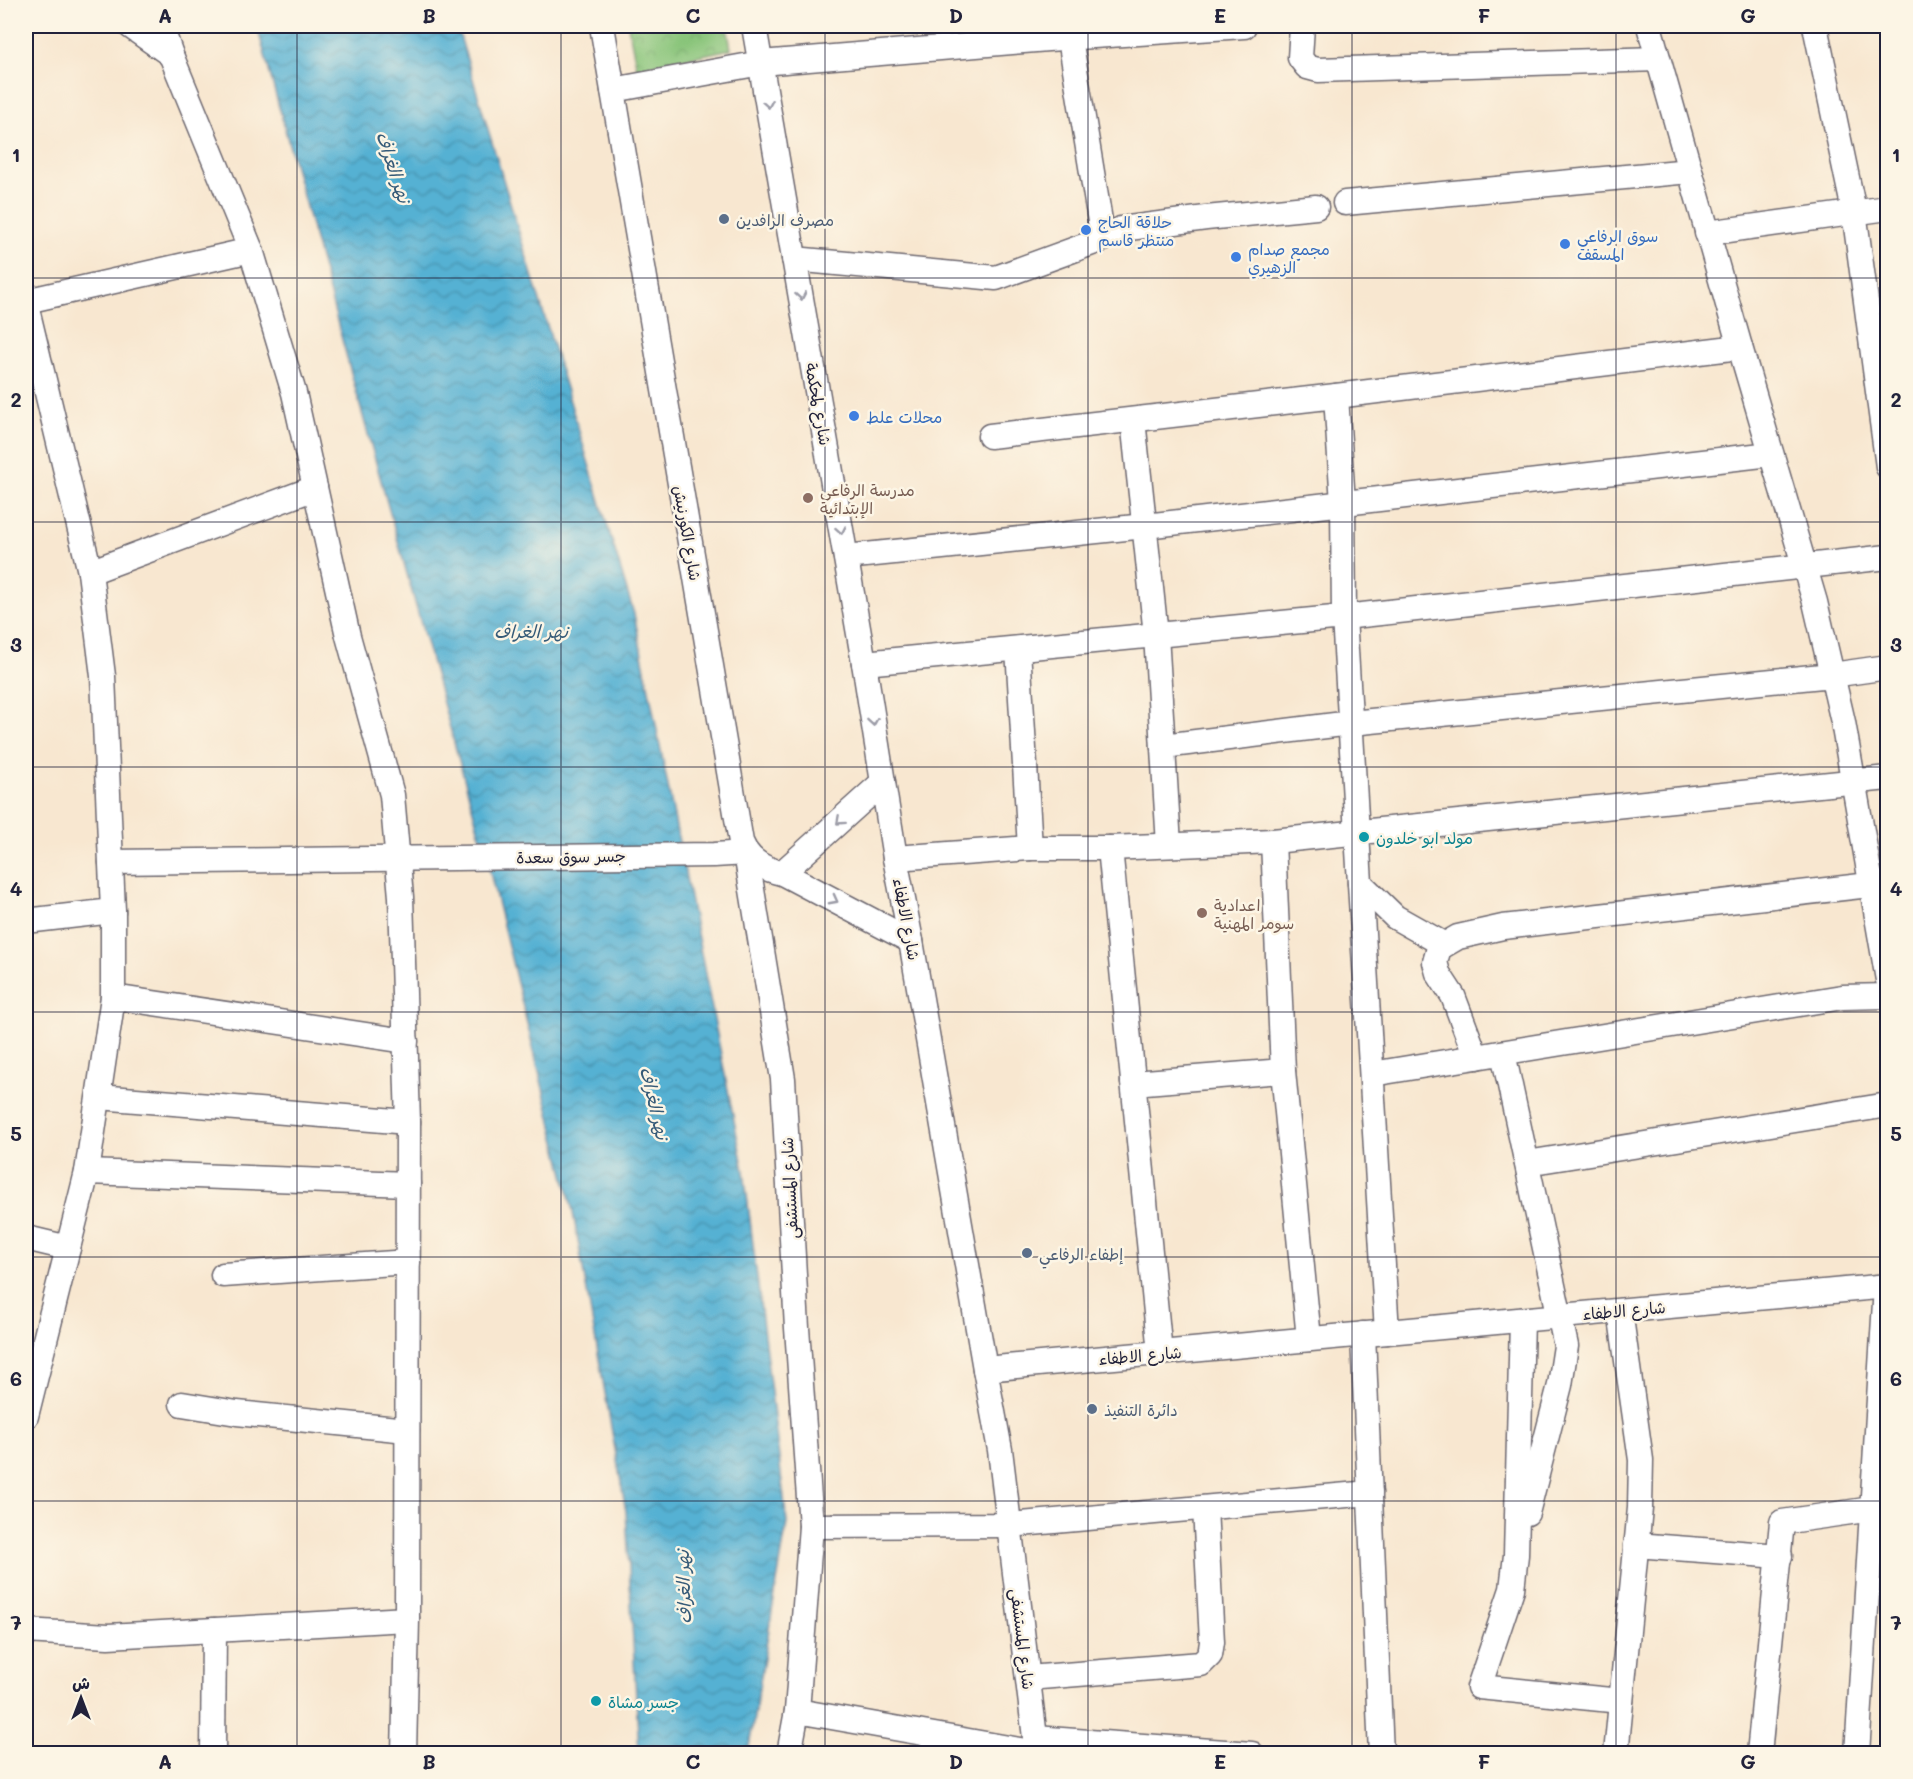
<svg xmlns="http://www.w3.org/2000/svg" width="1913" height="1779" font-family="Mali,'Playpen Sans Arabic',sans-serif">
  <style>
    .park { fill: url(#park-crowns); stroke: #55735a; stroke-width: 1.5 }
    .water { fill: url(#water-waves); stroke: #3c6a87; stroke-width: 1.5 }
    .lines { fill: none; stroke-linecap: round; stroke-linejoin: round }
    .minor-casing { stroke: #6d676f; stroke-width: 27 }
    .minor { stroke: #fff; stroke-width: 24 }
    .oneway { stroke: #9c9ca7 }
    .grid { fill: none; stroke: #22223b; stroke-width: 1.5; stroke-opacity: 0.55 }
    .service-dot { fill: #5c6f8a; stroke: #fcf5e5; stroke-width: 2 }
    .shop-dot { fill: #3f7fe0; stroke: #fcf5e5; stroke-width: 2 }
    .education-dot { fill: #8d6e63; stroke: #fcf5e5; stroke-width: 2 }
    .culture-dot { fill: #0f9aa8; stroke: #fcf5e5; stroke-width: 2 }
    .labels { text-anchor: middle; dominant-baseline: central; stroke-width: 5; stroke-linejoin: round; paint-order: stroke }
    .service-label { font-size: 16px; fill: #4e5e75; stroke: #fcf5e5; text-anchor: start }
    .shop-label { font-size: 16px; fill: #366cbe; stroke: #fcf5e5; text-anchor: start }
    .street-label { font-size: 16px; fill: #22223b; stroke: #fcf5e5 }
    .education-label { font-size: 16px; fill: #785e54; stroke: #fcf5e5; text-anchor: start }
    .culture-label { font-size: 16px; fill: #0d838f; stroke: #fcf5e5; text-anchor: start }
    .water-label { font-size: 18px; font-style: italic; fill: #365b78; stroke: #fcf5e5 }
    .neatline { fill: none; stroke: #22223b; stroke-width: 2 }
    .grid-label { font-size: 20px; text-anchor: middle; font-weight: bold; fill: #22223b }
  </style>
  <defs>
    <pattern id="park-crowns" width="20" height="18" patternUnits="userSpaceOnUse" patternTransform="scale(1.5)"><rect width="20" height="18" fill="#88c479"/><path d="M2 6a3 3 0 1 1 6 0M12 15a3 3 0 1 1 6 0" fill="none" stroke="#75a86a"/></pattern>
    <pattern id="water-waves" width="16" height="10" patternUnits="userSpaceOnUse" patternTransform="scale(1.5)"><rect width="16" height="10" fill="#55b1d3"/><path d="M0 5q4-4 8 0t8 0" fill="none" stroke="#4690ac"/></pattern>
  </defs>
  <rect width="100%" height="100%" fill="#fcf5e5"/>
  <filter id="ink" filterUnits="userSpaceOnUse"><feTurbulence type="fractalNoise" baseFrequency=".0167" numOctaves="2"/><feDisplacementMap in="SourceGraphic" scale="12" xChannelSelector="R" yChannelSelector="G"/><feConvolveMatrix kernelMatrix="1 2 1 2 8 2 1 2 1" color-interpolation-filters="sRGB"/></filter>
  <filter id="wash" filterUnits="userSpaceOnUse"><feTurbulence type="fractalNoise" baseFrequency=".008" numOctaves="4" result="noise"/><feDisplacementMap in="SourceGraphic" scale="24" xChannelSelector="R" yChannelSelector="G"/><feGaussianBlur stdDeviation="1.35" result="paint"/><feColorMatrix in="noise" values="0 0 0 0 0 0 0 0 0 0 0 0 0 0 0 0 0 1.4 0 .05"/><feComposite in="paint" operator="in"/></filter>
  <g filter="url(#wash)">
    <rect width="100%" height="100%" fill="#f8e7d0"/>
    <polygon class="park" points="628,26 727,26 731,49 637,69"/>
    <polygon class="water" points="257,26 457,26 634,614 744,1171 787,1523 748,1753 639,1753 626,1511 572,1207 488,864 359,402"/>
  </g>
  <g filter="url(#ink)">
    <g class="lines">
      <defs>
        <g id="minor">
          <polyline points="130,26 171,55"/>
          <polyline points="161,26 171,55 251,250 294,393 348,636 392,795 401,897 408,1122 407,1619 404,1754"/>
          <path d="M 602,26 L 741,842 C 748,860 763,869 782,873 L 911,941"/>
          <polyline points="754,26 864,663 895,858 911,941 985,1369 1888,1286"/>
          <polyline points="1302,26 1300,58 1307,67 1318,70 1658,59"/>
          <polyline points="1649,26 1740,347 1815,602 1843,722 1888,980"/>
          <polyline points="1815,26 1854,211 1888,467"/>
          <polyline points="1070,39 1103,239"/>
          <polyline points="613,90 761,63 1048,39 1244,26"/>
          <polyline points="1345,203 1690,171"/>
          <polyline points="1707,233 1888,208"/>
          <polyline points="794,259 996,278 1103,239 1121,229 1206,218 1316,207"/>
          <polyline points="26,301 251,250"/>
          <polyline points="26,305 90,572 103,676 113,911 113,997 87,1172 26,1416"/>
          <polyline points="1336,396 1343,503 1344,617 1387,1332"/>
          <polyline points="1133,420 1156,635 1169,845"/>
          <polyline points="990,436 1336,396 1740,347"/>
          <polyline points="846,557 1145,526 1771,454"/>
          <polyline points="90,572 315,488"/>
          <polyline points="1018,649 1030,848"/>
          <polyline points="864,663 1344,617 1888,557"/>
          <polyline points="1163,746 1351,723 1832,675 1888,667"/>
          <polyline points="1110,848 1160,1353"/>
          <polyline points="895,858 1030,848 1110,848 1273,841 1888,778"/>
          <polyline points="111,862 714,855 746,853 783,1079 797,1328 811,1526 797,1711 789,1754"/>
          <polyline points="782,873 883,782"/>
          <polyline points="1360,883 1395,917 1443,944"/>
          <polyline points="26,921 113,911"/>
          <polyline points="113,997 406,1041"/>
          <polyline points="1503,1053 1566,1346 1560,1385 1527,1513"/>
          <polyline points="1476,1057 1453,996 1438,973 1435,962 1439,948 1458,937 1503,927 1887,883"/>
          <polyline points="1283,1071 1309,1339"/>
          <polyline points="1372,1074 1842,997 1888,996"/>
          <polyline points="1133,1083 1283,1071 1273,841"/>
          <polyline points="99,1097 408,1122"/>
          <polyline points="1527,1163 1888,1105"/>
          <polyline points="87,1172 408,1184"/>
          <polyline points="26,1238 68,1248"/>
          <polyline points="223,1275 408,1262"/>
          <polyline points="1522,1320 1516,1555 1512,1589 1479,1687 1621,1701"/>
          <polyline points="1363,1334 1381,1754"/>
          <polyline points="985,1369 1000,1450 1037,1754"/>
          <polyline points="182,1404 237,1413 407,1430"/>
          <polyline points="811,1526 1009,1525 1370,1493"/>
          <polyline points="1636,1545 1780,1556"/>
          <polyline points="26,1631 108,1636 407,1619"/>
          <polyline points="1028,1678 1201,1664 1210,1655 1212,1642 1205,1508"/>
          <polyline points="797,1711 1037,1753"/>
          <polyline points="1035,1738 1252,1754"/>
          <polyline points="213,1754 214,1630"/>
          <polyline points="1616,1754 1640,1508 1641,1460 1620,1311"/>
          <polyline points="1759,1754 1782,1522 1872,1509"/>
          <polyline points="1857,1754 1886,1286"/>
        </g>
      </defs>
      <use href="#minor" class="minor-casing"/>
      <use href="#minor" class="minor"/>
    </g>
    <defs><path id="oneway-chevron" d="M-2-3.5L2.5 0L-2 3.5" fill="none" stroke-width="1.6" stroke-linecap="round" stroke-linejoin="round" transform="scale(1.5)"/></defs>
    <g class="oneway">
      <use href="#oneway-chevron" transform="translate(768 104) rotate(80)"/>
      <use href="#oneway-chevron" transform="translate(801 296) rotate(80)"/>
      <use href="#oneway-chevron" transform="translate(841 530) rotate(80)"/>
      <use href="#oneway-chevron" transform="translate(873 722) rotate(81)"/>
      <use href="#oneway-chevron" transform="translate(840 821) rotate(138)"/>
      <use href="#oneway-chevron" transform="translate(834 900) rotate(28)"/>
    </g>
  </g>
  <path class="grid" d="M 297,26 L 297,1754M 561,26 L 561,1754M 825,26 L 825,1754M 1088,26 L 1088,1754M 1352,26 L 1352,1754M 1616,26 L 1616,1754M 26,278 L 1888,278M 26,522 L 1888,522M 26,767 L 1888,767M 26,1012 L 1888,1012M 26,1257 L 1888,1257M 26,1501 L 1888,1501"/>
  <g class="service-dot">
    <circle cx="724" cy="219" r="6"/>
    <circle cx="1027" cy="1253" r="6"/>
    <circle cx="1092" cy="1409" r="6"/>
  </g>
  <g class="shop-dot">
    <circle cx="1086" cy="230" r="6"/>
    <circle cx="1565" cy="244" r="6"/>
    <circle cx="1236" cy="257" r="6"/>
    <circle cx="854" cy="416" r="6"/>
  </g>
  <g class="education-dot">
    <circle cx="808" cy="498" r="6"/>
    <circle cx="1202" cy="913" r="6"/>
  </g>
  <g class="culture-dot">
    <circle cx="1364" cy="837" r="6"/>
    <circle cx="596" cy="1701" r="6"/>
  </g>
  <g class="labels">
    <g class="service-label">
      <text x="736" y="219">مصرف الرافدين</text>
      <text x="1039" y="1253">إطفاء الرفاعي</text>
      <text x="1104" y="1409">دائرة التنفيذ</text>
    </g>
    <g class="shop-label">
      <text x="1098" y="221">حلاقة الحاج<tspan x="1098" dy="18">منتظر قاسم</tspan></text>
      <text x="1577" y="235">سوق الرفاعي<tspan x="1577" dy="18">المسقف</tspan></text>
      <text x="1248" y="248">مجمع صدام<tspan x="1248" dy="18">الزهيري</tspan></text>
      <text x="866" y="416">محلات علط</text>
    </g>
    <g class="street-label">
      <text transform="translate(819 404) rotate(80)">شارع لمحكمة</text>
      <text transform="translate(688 533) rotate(80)">شارع الكورنيش</text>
      <text transform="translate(571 856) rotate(-1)">جسر سوق سعدة</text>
      <text transform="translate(907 919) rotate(79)">شارع الاطفاء</text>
      <text transform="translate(789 1188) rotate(-93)">شارع المستشفى</text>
      <text transform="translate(1624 1310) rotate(-5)">شارع الاطفاء</text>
      <text transform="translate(1140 1355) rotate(-5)">شارع الاطفاء</text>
      <text transform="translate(1023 1639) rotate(83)">شارع المستشفى</text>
    </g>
    <g class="education-label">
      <text x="820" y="489">مدرسة الرفاعي<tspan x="820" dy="18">الإبتدائية</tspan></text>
      <text x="1214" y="904">اعدادية<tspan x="1214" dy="18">سومر المهنية</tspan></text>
    </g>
    <g class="culture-label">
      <text x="1376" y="837">مولد ابو خلدون</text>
      <text x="608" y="1701">جسر مشاة</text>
    </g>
    <g class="water-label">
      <text transform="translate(394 167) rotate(72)">نهر الغراف</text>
      <text x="531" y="631">نهر الغراف</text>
      <text transform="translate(655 1103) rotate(77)">نهر الغراف</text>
      <text transform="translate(683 1587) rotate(-92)">نهر الغراف</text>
    </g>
  </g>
  <rect width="1913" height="1779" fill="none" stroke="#fcf5e5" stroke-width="66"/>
  <g transform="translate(81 1698)" stroke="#fcf5e5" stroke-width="4.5" paint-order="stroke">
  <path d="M0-4.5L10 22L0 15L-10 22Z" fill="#22223b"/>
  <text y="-9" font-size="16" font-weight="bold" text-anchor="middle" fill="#22223b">ش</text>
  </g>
  <rect x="33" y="33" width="1847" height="1713" class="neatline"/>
  <g class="grid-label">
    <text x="165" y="23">A</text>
    <text x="429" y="23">B</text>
    <text x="693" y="23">C</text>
    <text x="956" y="23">D</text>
    <text x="1220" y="23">E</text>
    <text x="1484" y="23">F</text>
    <text x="1748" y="23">G</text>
    <text x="16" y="162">1</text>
    <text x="1896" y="162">1</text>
    <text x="16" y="407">2</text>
    <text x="1896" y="407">2</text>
    <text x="16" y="652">3</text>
    <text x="1896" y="652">3</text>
    <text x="16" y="896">4</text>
    <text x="1896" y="896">4</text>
    <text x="16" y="1141">5</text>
    <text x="1896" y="1141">5</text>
    <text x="16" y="1386">6</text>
    <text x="1896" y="1386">6</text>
    <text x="16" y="1630">7</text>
    <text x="1896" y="1630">7</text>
    <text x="165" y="1769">A</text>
    <text x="429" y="1769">B</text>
    <text x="693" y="1769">C</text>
    <text x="956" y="1769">D</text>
    <text x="1220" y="1769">E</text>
    <text x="1484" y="1769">F</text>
    <text x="1748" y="1769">G</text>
  </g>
</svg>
